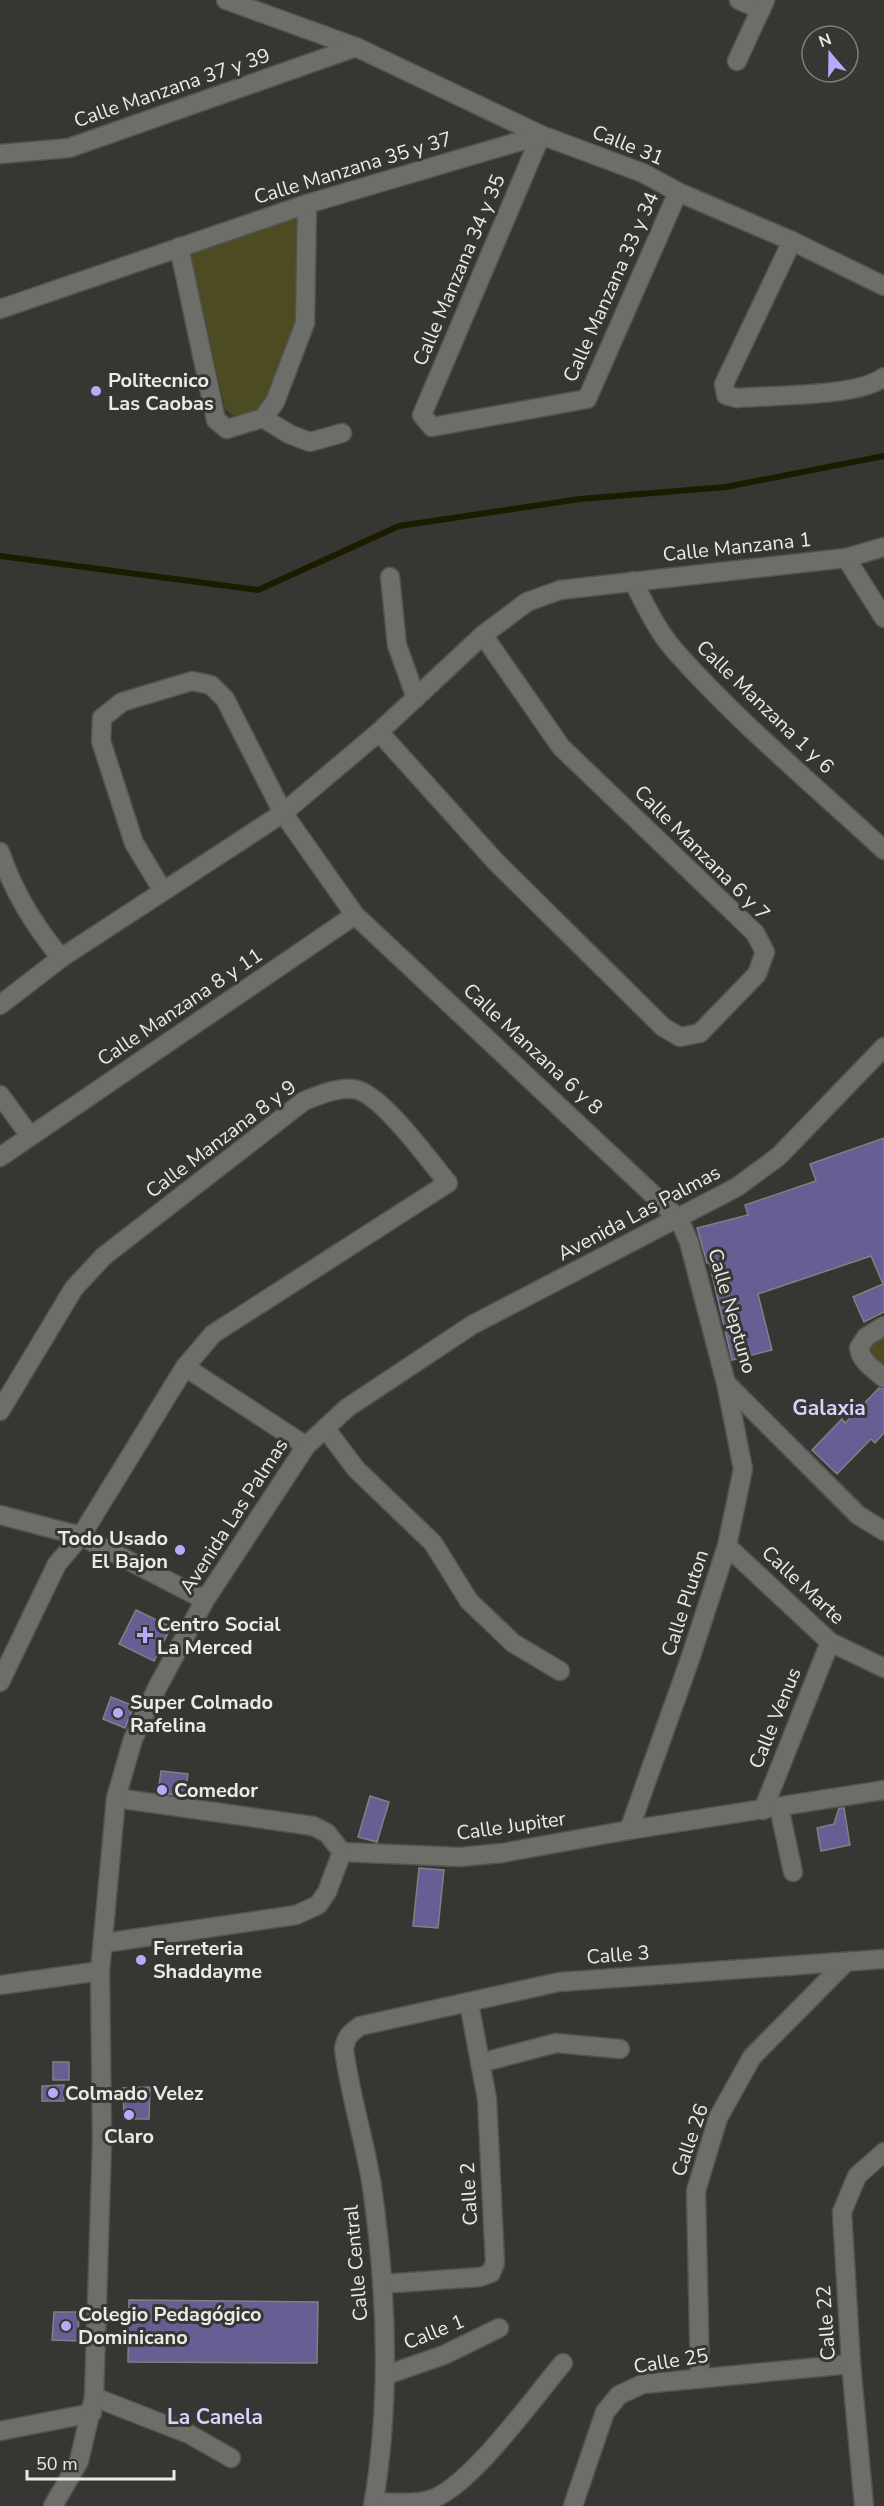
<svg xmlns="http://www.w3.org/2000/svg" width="884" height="2506" font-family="'Nunito Sans',sans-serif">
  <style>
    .green { fill: #4c4b22 }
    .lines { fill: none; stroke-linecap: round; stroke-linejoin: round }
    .stream { stroke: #1c1b00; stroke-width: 6 }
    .building { fill: #665f93; stroke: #808084; stroke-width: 1.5 }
    .minor-casing { stroke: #53534f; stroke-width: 21 }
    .minor { stroke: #6d6d69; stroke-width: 18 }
    .poi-dot { fill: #b4acf9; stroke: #363632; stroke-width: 2 }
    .labels { text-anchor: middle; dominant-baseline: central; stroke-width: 6; stroke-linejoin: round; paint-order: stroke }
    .street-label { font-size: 20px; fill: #eaeae7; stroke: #363632 }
    .poi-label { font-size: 20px; font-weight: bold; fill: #eaeae7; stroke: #363632; text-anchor: start }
    .neighbourhood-label { font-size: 21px; font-weight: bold; fill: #d5d2fd; stroke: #363632 }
  </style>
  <rect width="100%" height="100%" fill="#363632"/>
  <g class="green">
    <polygon points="297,215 302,319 269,399 241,421 225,409 190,251"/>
    <polygon points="884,1337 884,1366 862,1348"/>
  </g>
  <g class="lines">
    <polyline class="stream" points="0,556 258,590 399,526 580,499 726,487 884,456"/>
  </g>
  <g class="building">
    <polygon points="884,1138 884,1312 864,1322 853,1297 883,1284 871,1256 758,1294 772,1350 732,1360 709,1262 707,1263 697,1228 748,1215 745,1205 816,1181 810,1164"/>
    <polygon points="879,1388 884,1389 884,1433 875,1443 871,1439 837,1474 812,1450 842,1419 845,1423"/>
    <polygon points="136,1610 171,1627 154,1661 119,1644"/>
    <polygon points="111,1697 134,1706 125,1728 103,1719"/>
    <polygon points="161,1771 188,1774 185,1796 158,1793"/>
    <polygon points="370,1796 389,1802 377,1842 358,1837"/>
    <polygon points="839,1808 844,1808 850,1845 821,1851 817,1828 834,1824"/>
    <polygon points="419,1868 444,1870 438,1928 413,1926"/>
    <rect x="53" y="2062" width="16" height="18"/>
    <polygon points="64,2085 64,2101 42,2101 42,2086"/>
    <polygon points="150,2087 149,2119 124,2119 123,2088"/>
    <polygon points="129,2300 318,2302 317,2363 128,2362"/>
    <polygon points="54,2312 79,2312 78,2341 52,2340"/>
  </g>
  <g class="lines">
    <defs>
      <g id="minor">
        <polyline points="226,0 356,47 541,135 643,173 678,192 792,241 884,286"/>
        <polyline points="739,0 761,10"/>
        <polyline points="737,61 765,0"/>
        <polyline points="541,135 422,415 432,427 587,399 678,192"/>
        <polyline points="0,154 69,148 356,47"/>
        <path d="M 792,241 L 724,384 L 726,395 L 737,398 C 773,395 858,397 884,377"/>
        <polyline points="179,247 216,420 227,429 263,418 275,402 305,323 307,204"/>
        <polyline points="0,309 307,204 541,135"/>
        <polyline points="263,418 289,434 310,442 342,433"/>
        <polyline points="846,558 884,618"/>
        <polyline points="390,577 397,645 416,698"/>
        <path d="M 633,581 C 646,606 657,631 676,652 C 739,723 814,785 884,850"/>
        <polyline points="379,732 496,862 663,1027 680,1037 700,1033 757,974 765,952 755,933 561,747 483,635"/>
        <path d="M 0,852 C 14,893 34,925 61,958"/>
        <polyline points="163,891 134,843 101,741 102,718 122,702 192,681 211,685 225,699 283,813 355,915 679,1219 689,1242 726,1383 858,1515 884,1531"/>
        <polyline points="0,1005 61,958 283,813 379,732 483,635 527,602 560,590 846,558 884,547"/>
        <polyline points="0,1095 30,1136"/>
        <polyline points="0,1157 355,915"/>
        <path d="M 884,1326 L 866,1337 L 859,1348 C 861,1362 874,1369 884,1378"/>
        <polyline points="185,1367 306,1446"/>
        <path d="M 0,1411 L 74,1288 L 104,1256 L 304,1101 C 319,1095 342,1085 358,1090 C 385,1099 428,1159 448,1183 L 213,1334 L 185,1367 L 81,1536 L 57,1564 L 0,1682"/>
        <polyline points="325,1428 356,1469 433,1543 469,1601 513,1643 560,1671"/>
        <polyline points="0,1515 81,1536 205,1600"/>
        <polyline points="727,1546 830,1642 884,1668"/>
        <polyline points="116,1798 313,1826 327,1833 342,1852 460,1857 502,1853 629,1830 884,1790"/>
        <polyline points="779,1807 793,1872"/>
        <polyline points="763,1810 830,1642"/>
        <polyline points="629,1830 689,1662 727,1546 743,1469 726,1383"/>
        <polyline points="104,1943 296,1915 318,1905 327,1892 342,1852"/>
        <polyline points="0,1985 100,1971"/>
        <polyline points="480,2063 556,2043 620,2049"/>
        <polyline points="382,2284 480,2277 491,2273 495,2263 487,2099 469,2003"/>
        <polyline points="386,2375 444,2355 499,2328"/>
        <polyline points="700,2378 696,2191 718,2118 752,2057 846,1962"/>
        <polyline points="94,2397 189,2434 231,2458"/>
        <polyline points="0,2431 92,2413"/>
        <path d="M 374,2502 C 391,2502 413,2505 429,2500 C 468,2490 535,2396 563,2363"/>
        <polyline points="53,2506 79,2461 94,2397 102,2142 100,1971 116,1798 133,1739 158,1686 205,1600 306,1446 347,1408 472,1325 737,1187 779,1156 884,1047"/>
        <path d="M 373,2506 C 391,2402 387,2292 372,2187 C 365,2141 350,2096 344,2049 C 346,2037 350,2033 360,2026 L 559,1982 L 884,1959"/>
        <polyline points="573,2506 605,2412 619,2395 643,2384 851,2364"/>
        <polyline points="864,2506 851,2364 842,2212 857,2176 884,2152"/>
      </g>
    </defs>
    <use href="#minor" class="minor-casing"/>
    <use href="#minor" class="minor"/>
  </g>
  <g class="poi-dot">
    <circle cx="96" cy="391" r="6"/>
    <circle cx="180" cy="1550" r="6"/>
    <path d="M142 1626h6v6h6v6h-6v6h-6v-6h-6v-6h6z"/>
    <circle cx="118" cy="1713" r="6"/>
    <circle cx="162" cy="1790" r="6"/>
    <circle cx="141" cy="1960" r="6"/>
    <circle cx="53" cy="2093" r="6"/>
    <circle cx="129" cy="2115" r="6"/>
    <circle cx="66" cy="2326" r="6"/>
  </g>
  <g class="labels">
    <g class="street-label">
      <text transform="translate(172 88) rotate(-19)">Calle Manzana 37 y 39</text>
      <text transform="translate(628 145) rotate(22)">Calle 31</text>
      <text transform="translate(353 168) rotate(-17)">Calle Manzana 35 y 37</text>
      <text transform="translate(459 270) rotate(-67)">Calle Manzana 34 y 35</text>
      <text transform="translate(611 287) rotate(-66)">Calle Manzana 33 y 34</text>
      <text transform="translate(737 547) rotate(-6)">Calle Manzana 1</text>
      <text transform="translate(765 707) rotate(44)">Calle Manzana 1 y 6</text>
      <text transform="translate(702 853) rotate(45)">Calle Manzana 6 y 7</text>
      <text transform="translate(180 1007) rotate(-34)">Calle Manzana 8 y 11</text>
      <text transform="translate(533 1049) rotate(43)">Calle Manzana 6 y 8</text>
      <text transform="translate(221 1139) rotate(-37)">Calle Manzana 8 y 9</text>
      <text transform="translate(639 1213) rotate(-28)">Avenida Las Palmas</text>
      <text transform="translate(732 1311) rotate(74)">Calle Neptuno</text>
      <text transform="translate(234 1516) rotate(-57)">Avenida Las Palmas</text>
      <text transform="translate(803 1585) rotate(43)">Calle Marte</text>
      <text transform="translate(685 1603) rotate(-72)">Calle Pluton</text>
      <text transform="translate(775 1718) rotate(-68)">Calle Venus</text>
      <text transform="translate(511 1826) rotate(-8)">Calle Jupiter</text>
      <text transform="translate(618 1955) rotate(-4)">Calle 3</text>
      <text transform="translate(690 2140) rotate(-71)">Calle 26</text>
      <text transform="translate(469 2194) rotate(-93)">Calle 2</text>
      <text transform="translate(356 2263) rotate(-95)">Calle Central</text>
      <text transform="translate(826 2323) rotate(-94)">Calle 22</text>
      <text transform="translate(434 2332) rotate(-22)">Calle 1</text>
      <text transform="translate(671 2361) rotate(-9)">Calle 25</text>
    </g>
    <g class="poi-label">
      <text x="108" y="380">Politecnico<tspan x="108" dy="23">Las Caobas</tspan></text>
      <text x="168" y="1538" text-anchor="end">Todo Usado<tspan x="168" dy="23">El Bajon</tspan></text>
      <text x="157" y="1624">Centro Social<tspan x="157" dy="23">La Merced</tspan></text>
      <text x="130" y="1702">Super Colmado<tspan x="130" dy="23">Rafelina</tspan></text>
      <text x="174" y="1790">Comedor</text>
      <text x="153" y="1948">Ferreteria<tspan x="153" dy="23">Shaddayme</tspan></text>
      <text x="65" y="2093">Colmado Velez</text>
      <text x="129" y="2136" text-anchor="middle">Claro</text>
      <text x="78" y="2314">Colegio Pedagógico<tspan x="78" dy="23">Dominicano</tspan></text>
    </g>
    <g class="neighbourhood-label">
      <text x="829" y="1408">Galaxia</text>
      <text x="215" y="2417">La Canela</text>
    </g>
  </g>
  <g transform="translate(830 54) rotate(340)"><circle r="28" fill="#363632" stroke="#7e7e7a" stroke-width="1.5"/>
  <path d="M0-4.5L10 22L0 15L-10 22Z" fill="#b4acf9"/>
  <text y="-9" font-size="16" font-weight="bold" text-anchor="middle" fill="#eaeae7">N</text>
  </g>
  <path d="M27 2470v9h147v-9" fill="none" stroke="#eaeae7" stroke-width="3"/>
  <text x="36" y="2470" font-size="18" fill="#eaeae7" stroke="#363632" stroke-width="4.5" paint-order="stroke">50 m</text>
</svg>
